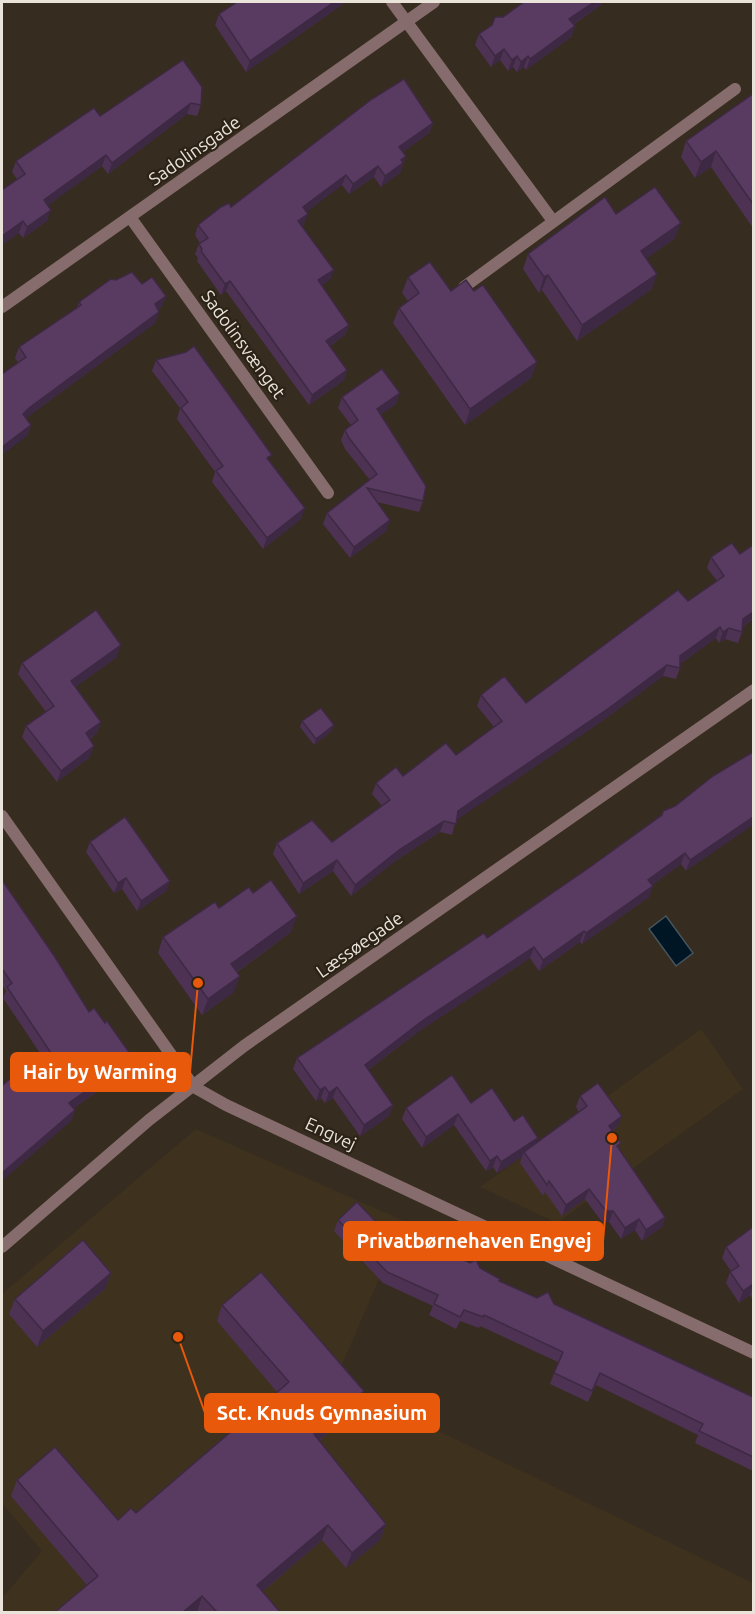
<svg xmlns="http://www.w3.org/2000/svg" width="755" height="1614" font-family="Ubuntu,sans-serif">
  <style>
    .built { fill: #3e321e }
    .water { fill: #001625; stroke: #46545b; stroke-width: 1.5 }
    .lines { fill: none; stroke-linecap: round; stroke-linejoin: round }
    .minor { stroke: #866c6d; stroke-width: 12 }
    .tertiary { stroke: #866c6d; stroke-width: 12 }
    .wall { fill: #4d3253 }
    .shaded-wall { fill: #3e2944 }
    .building { fill: #593a61; stroke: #3e2944; stroke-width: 1.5 }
    .labels { text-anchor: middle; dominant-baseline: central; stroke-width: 4.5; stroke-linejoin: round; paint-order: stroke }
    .street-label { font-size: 18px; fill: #e9e3da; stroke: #2c2316 }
    .leader { fill: none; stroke: #e8590c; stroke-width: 2 }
    .callout-dot { fill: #e8590c; stroke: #2c2316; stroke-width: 2 }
    .callout { fill: #e8590c; stroke: #e8590c; stroke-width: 2 }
    .callout-label { font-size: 20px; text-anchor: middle; font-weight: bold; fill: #fff }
  </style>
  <rect width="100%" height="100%" fill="#362c1f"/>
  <g class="built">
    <polygon points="701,1029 743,1089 557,1223 480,1187"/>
    <polygon points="196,1129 404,1221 335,1381 753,1583 753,1612 2,1612 2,1598 42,1551 2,1503 2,1294"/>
  </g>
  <polygon class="water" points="666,916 693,953 676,966 649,929"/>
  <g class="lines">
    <g class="minor">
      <polyline points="392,2 553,221"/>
      <polyline points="130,217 328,493"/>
      <polyline points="464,287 735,89"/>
      <polyline points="2,307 434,2"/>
      <polyline points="2,816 194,1087 226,1105 754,1353"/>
    </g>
    <polyline class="tertiary" points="2,1247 149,1120 244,1046 754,690"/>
  </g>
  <g class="wall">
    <polygon points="346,2 246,72 215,25 219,14"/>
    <polygon points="524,2 602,2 601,5 573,25 575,26 571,37 526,70 524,67 517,72 513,67 508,71 500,60 491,67 475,45 479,34 492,25 495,17 503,17"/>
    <polygon points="183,60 201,105 197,116 187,114 108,174 102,166 48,205 47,221 23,238 19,233 2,245 2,190 17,179 12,172 16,161 100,116"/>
    <polygon points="753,94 753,228 711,167 695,178 681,157 686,141"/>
    <polygon points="433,123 429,133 403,152 406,156 400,173 381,187 374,177 349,194 342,185 306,212 304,224 302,226 330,280 321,285 349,325 345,335 330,346 347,370 344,380 309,405 226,291 221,295 197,261 198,258 195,254 199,244 200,243 195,235 198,225 231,207"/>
    <polygon points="616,214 675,238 647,258 652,289 577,341 542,290 539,293 523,269 528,254"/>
    <polygon points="408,277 451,291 474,291 537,362 531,378 465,425 393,323 399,308 408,301 402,293"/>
    <polygon points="116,280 142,284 166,296 162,306 158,310 159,312 155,323 26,418 31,425 27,436 18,362 15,358 19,347 76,309 79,302"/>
    <polygon points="156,360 269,462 301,519 263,549 212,482 215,472 177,419 180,408 152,371"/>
    <polygon points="342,397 396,404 381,414 423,501 419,512 377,502 390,520 386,531 350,558 323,524 327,513 370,480 345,449 341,440 345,430 351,425 338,408"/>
    <polygon points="732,543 743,628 742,632 738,643 725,639 719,643 716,638 680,664 680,668 676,679 663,676 605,719 456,820 452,835 440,832 395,861 351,896 333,871 299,894 273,854 277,843 332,842 382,806 372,794 376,783 403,776 456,755 494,727 477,706 481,695 526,703 688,601 717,581 707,568 711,557"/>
    <polygon points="117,657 75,687 101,722 97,733 90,739 90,757 57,782 22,737 26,726 46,712 18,674 22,663"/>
    <polygon points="302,721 332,731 314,745 300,727"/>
    <polygon points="745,758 686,871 681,864 652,885 653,886 649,897 582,944 580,942 539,971 530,958 418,1032 368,1070 393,1105 389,1116 360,1136 333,1098 325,1103 321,1098 316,1101 293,1069 297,1058 487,938 590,867 661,815 663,811 675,806"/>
    <polygon points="90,842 170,881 166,891 137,911 122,889 114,893 86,852"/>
    <polygon points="2,880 89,1012 105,1023 133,1058 129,1069 74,1108 75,1110 71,1121 21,1085 46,1062 3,998 6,991 2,985"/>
    <polygon points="253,893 291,932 237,972 234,992 202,1015 158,953 163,937 219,908"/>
    <polygon points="580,1096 618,1126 613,1131 619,1149 665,1217 662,1227 642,1241 635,1230 621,1239 609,1222 602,1222 585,1199 562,1216 545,1192 543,1196 520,1163 522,1157 497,1173 493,1167 486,1171 454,1125 422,1148 402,1119 406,1108 471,1103 514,1121 537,1143 579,1112 576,1107"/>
    <polygon points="338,1220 401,1248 480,1268 499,1281 537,1298 554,1304 753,1397 753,1471 695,1443 698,1435 596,1385 588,1402 550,1384 558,1362 480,1326 479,1328 460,1321 456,1329 429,1315 433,1306 383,1283 334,1231"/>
    <polygon points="753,1227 753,1298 752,1299 750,1295 739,1303 726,1283 730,1272 731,1271 722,1258 726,1247"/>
    <polygon points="111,1273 105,1289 37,1347 9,1314 15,1299"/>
    <polygon points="222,1305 358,1407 319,1441 386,1524 380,1540 346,1568 322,1540 262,1592 280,1612 197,1612 87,1585 11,1496 17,1480 118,1520 136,1513 277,1392 217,1321"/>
  </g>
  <g class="shaded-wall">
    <polygon points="334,2 346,2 246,72 250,61"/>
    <polygon points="594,2 602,2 601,5 565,30 569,19"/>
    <polygon points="575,26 571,37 526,70 530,59"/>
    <polygon points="504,49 500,60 491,67 495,56"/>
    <polygon points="517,56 513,67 508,71 512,60"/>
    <polygon points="528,56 524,67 517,72 521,62"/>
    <polygon points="191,103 187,114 108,174 112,163"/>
    <polygon points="433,123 429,133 396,157 399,147"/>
    <polygon points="716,151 711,167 695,178 701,162"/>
    <polygon points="106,155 102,166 40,211 44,200"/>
    <polygon points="406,156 400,173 381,187 385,176 401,160"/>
    <polygon points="378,166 374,177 349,194 353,184"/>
    <polygon points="346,175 342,185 299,218 303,207"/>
    <polygon points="51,210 47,221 23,238 27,227"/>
    <polygon points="308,214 304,224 294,232 298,221"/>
    <polygon points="23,221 19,233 2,245 2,236"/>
    <polygon points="681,223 675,238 636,266 641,251"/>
    <polygon points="334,270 330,280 314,290 318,280"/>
    <polygon points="657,274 652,289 577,341 582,325"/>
    <polygon points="548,275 542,290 539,293 544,277"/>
    <polygon points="230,281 226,291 221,295 225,284"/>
    <polygon points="166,296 162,306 151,315 155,304"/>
    <polygon points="159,312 155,323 25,419 23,414 29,408"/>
    <polygon points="349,325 345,335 322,351 326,341"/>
    <polygon points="537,362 531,378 465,425 470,409"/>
    <polygon points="347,370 344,380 309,405 312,395"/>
    <polygon points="400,393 396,404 373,420 377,409"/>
    <polygon points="31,425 27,436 2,455 2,447"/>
    <polygon points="305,508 301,519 263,549 267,538"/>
    <polygon points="390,520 386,531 350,558 354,547"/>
    <polygon points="753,612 753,620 739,630 743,619"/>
    <polygon points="720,627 716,638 676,667 680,656"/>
    <polygon points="729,628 725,639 719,643 723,632"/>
    <polygon points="121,645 117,657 67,693 71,681"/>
    <polygon points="667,665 663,676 605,719 454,822 458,811"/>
    <polygon points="101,722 97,733 82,744 86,733"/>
    <polygon points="334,725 332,731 314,745 316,739"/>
    <polygon points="94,746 90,757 57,782 61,771"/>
    <polygon points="753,817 753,825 686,871 690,860"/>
    <polygon points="444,821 440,832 395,861 351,896 355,885 399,850"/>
    <polygon points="685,853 681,864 644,891 648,880"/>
    <polygon points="337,860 333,871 299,894 303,883"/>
    <polygon points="126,878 122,889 114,893 118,883"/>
    <polygon points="170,881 166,891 137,911 141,901"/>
    <polygon points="653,886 649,897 582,944 586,933"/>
    <polygon points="297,916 291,932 225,980 231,964"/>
    <polygon points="584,931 580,942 539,971 543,960"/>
    <polygon points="534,947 530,958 418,1032 361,1075 365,1065 422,1021"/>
    <polygon points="240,976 234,992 202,1015 208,999"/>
    <polygon points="133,1058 129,1069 65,1114 69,1103"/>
    <polygon points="325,1087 321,1098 316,1101 320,1090"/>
    <polygon points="337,1087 333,1098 325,1103 329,1093"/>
    <polygon points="393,1105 389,1116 360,1136 364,1125"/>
    <polygon points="75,1110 71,1121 2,1181 2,1173"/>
    <polygon points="458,1114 454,1125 422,1148 426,1137"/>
    <polygon points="622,1116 618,1126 605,1136 609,1126"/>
    <polygon points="538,1138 535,1148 524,1152 522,1157 497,1173 501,1162"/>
    <polygon points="497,1156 493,1167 486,1171 490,1161"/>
    <polygon points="589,1189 585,1199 562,1216 566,1205"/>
    <polygon points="606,1211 613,1211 609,1222 602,1222"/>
    <polygon points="665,1217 662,1227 642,1241 646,1230"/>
    <polygon points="639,1219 635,1230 621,1239 625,1228"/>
    <polygon points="111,1273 105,1289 37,1347 43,1331"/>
    <polygon points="753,1284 750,1295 739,1303 743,1291"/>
    <polygon points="364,1391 358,1407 308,1450 314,1434"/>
    <polygon points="386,1524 380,1540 346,1568 352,1553"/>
    <polygon points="328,1525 322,1540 251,1601 257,1585"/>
    <polygon points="202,1596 197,1612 183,1612"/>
  </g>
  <g class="building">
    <polygon points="237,2 334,2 250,61 219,14"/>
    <polygon points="524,2 594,2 569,19 575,26 530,59 528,56 521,62 517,56 512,60 504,49 495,56 479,34 492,25 495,17 503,17"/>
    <polygon points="183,60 202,87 201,105 191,103 112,163 106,155 44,200 51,210 27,227 23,221 2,236 2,190 25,174 16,161 94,108 100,116"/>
    <polygon points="404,79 433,123 399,147 406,156 401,160 403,163 385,176 378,166 353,184 346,175 303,207 308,214 298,221 334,270 318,280 349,325 326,341 347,370 312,395 230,281 225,284 201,251 202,249 199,244 208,238 198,225 221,207 229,203 231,207 372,99"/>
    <polygon points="753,94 753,204 716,151 701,162 686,141"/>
    <polygon points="655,187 681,223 641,251 657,274 582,325 548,275 544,277 528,254 605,197 616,214"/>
    <polygon points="430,262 451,291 466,280 474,291 483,285 537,362 470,409 399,308 419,293 408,277"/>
    <polygon points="132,272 142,284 152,277 166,296 155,304 159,312 29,408 23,414 31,425 2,447 2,374 26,357 19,347 81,305 79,302 111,279 116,280"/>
    <polygon points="194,346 272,455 267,458 305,508 267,538 216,471 223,466 181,408 188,402 156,360 186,352"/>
    <polygon points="382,369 400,393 377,409 426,486 423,501 367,488 390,520 354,547 327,513 377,474 349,438 345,430 358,420 342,397"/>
    <polygon points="732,543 740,554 753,545 753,612 743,619 742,632 729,628 723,632 720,627 680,656 680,668 667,665 609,708 458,811 456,824 444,821 399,850 355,885 337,860 303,883 277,843 312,820 332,842 390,800 376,783 396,767 403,776 446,743 456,755 502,721 481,695 502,678 505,677 526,703 678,590 688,601 724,576 711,557"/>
    <polygon points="96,610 121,645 71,681 101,722 86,733 94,746 61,771 26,726 54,706 22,663"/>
    <polygon points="321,708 334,725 316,739 302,721"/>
    <polygon points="753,752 753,817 690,860 685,853 648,880 653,886 586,933 584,931 543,960 534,947 422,1021 365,1065 393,1105 364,1125 337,1087 329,1093 325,1087 320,1090 297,1058 484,933 487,938 590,867 662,815 663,811 675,806 713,776"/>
    <polygon points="125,817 170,881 141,901 126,878 118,883 90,842"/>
    <polygon points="2,880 55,957 89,1012 94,1008 105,1023 107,1021 133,1058 69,1103 75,1110 2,1173 2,1086 13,1076 21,1085 53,1056 7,987 12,983 2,969"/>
    <polygon points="271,880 297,916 231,964 240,976 208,999 163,937 215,902 219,908 249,887 253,893"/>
    <polygon points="452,1075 471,1103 492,1088 514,1121 523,1115 538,1138 501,1162 497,1156 490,1161 458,1114 426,1137 406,1108"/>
    <polygon points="598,1083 622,1116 609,1126 621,1143 617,1146 665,1217 646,1230 639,1219 625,1228 613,1211 606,1211 589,1189 566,1205 549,1181 547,1185 524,1152 587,1106 580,1096"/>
    <polygon points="357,1202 401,1248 407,1235 470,1263 476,1260 480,1268 500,1279 499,1281 537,1298 548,1292 554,1304 753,1397 753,1457 699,1431 703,1424 600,1373 592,1391 554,1373 563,1352 484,1315 483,1317 464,1310 460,1317 434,1304 438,1295 387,1272 338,1220"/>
    <polygon points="753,1227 753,1284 743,1291 730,1272 739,1266 726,1247"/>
    <polygon points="83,1240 111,1273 43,1331 15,1299"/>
    <polygon points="261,1272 364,1391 314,1434 386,1524 352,1553 328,1525 257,1585 280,1612 217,1612 202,1596 183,1612 55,1612 98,1576 17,1480 55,1447 118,1520 131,1508 136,1513 289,1382 222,1305"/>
  </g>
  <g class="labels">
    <g class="street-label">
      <text transform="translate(194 150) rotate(-35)">Sadolinsgade</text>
      <text transform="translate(244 344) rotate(54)">Sadolinsvænget</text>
      <text transform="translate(359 944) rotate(-35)">Læssøegade</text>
      <text transform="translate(331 1133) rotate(25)">Engvej</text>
    </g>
  </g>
  <path class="leader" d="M198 983L190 1072M612 1138L603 1241M178 1337L205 1413"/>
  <g class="callout-dot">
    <circle cx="198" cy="983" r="6"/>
    <circle cx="612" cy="1138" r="6"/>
    <circle cx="178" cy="1337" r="6"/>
  </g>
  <g class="callout">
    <rect x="11" y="1053" width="179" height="38" rx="6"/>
    <rect x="344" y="1222" width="259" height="38" rx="6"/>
    <rect x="205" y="1394" width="234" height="38" rx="6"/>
  </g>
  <g class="callout-label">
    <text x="100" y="1079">Hair by Warming</text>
    <text x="474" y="1248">Privatbørnehaven Engvej</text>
    <text x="322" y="1420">Sct. Knuds Gymnasium</text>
  </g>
  <rect width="755" height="1614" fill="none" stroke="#e9e3da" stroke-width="6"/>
</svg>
